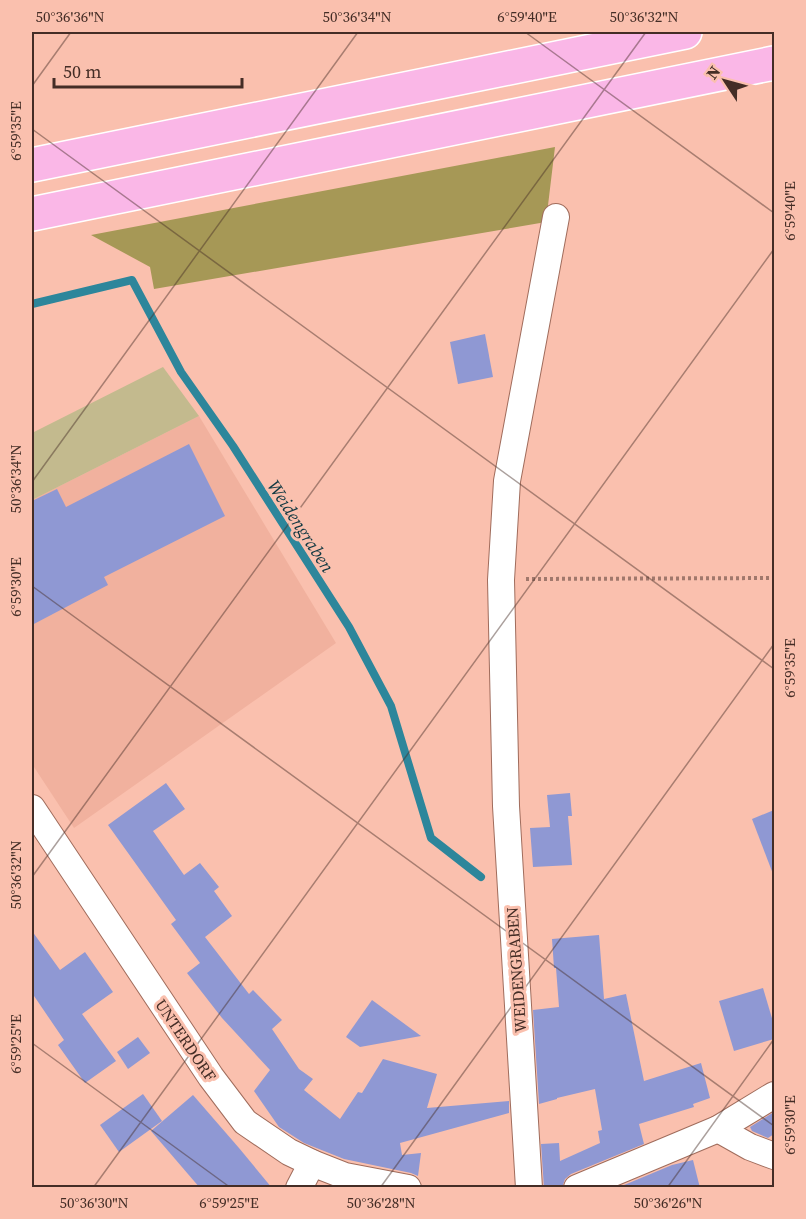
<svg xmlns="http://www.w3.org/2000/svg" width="806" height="1219" font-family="'Source Serif 4',serif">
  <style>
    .built { fill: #f1b19e }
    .green { fill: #c3ba8e }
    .forest { fill: #a69856 }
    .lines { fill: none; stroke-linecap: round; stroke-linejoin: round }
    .stream { stroke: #2d869b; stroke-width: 8 }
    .building { fill: #8f98d3 }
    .minor-casing { stroke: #a06c5c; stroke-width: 28 }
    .highway-casing { stroke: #fff; stroke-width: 36 }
    .path { stroke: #a1786c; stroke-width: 4; stroke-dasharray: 3 3; stroke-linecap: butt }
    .minor { stroke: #fff; stroke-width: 26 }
    .highway { stroke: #fab7e7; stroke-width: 33 }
    .ticks { fill: none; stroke: #442d26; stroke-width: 1.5; stroke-opacity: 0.45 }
    .labels { text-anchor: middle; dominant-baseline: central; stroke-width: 6; stroke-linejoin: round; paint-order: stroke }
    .street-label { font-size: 16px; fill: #442d26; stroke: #fac0ae }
    .water-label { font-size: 18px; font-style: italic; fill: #0f3741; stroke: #fac0ae }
    .neatline { fill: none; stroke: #442d26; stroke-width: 2 }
    .ticks-label { font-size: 15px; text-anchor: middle; fill: #442d26 }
  </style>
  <rect width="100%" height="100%" fill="#fac0ae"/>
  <polygon class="built" points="199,416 336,643 74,828 32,764 32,500"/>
  <polygon class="green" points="163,367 199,416 32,500 32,433"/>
  <polygon class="forest" points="555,147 546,222 154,289 150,267 91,235"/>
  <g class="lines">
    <polyline class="stream" points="32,304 132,280 181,372 233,446 349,627 391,706 431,838 481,877"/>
  </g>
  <g class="building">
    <polygon points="485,334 493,377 458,384 450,342"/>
    <polygon points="189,444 225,516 104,577 108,585 32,625 32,501 57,489 66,507"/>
    <polygon points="166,783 185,809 153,831 184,875 200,863 219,887 214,891 232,916 205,937 249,994 253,990 282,1020 272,1029 299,1069 313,1079 304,1090 340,1119 358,1092 362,1093 383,1059 437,1074 427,1108 509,1101 509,1113 400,1143 402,1155 421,1153 418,1176 411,1173 344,1159 304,1143 279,1127 254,1091 270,1070 222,1018 187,973 200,963 171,924 176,920 108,825"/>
    <polygon points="570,793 572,816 568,816 572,865 533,867 530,828 550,827 547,795"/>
    <polygon points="774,810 774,873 773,874 752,819"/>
    <polygon points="32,931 60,970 85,952 113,992 82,1014 116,1061 85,1083 58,1045 64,1040 32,993"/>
    <polygon points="599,935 604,999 626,994 644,1081 701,1063 710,1098 693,1104 694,1107 639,1124 644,1144 571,1174 565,1179 562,1188 544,1188 541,1144 559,1143 560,1161 600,1143 598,1131 602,1130 595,1089 557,1098 557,1099 539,1104 533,1010 559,1007 556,968 554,968 552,939"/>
    <polygon points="763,988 774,1025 774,1039 734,1051 719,1001"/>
    <polygon points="372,1000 421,1036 360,1047 346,1037"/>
    <polygon points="138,1037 150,1053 128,1069 117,1052"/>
    <polygon points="143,1094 162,1121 119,1152 100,1125"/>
    <polygon points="193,1095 239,1148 272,1188 200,1188 151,1131"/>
    <polygon points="774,1112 774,1134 768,1138 752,1131 750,1127"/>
    <polygon points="693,1160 700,1188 617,1188 672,1165"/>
  </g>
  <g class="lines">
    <defs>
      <g id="minor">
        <polyline points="32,808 211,1077 245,1122 289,1152 312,1163 345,1176 408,1188"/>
        <polyline points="718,1129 750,1147 774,1156"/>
        <polyline points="299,1188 312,1163"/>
        <polyline points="529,1188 506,806 501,580 507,481 556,217"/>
        <polyline points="577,1188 718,1129 774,1095"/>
      </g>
      <g id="highway">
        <polyline points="32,165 685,32"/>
        <polyline points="32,214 774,63"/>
      </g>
    </defs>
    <use href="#minor" class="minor-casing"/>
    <use href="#highway" class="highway-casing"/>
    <polyline class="path" points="526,579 774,578"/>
    <use href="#minor" class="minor"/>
    <use href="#highway" class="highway"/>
  </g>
  <path class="ticks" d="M 525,32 L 774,213M 32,86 L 71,32M 32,129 L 774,669M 32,482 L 358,32M 32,586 L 774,1126M 32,877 L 646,32M 32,1043 L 231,1188M 93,1188 L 774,249M 380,1188 L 774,644M 667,1188 L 774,1039"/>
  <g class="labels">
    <g class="street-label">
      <text transform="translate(516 970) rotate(-94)">WEIDENGRABEN</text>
      <text transform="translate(186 1040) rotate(56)">UNTERDORF</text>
    </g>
    <g class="water-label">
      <text transform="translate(301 526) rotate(57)">Weidengraben</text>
    </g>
  </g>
  <rect width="806" height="1219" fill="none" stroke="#fac0ae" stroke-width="66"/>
  <g transform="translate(725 81) rotate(306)" stroke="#fac0ae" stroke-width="4.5" paint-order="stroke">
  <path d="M0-4.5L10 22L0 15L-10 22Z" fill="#442d26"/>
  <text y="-9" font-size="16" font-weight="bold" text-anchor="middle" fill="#442d26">N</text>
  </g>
  <path d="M54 78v9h188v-9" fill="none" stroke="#442d26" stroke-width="3"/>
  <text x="63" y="78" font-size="18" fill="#442d26" stroke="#fac0ae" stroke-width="4.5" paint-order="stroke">50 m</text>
  <rect x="33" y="33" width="740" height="1153" class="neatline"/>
  <g class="ticks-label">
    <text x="70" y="22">50°36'36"N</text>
    <text x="357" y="22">50°36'34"N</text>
    <text x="527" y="22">6°59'40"E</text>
    <text x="644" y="22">50°36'32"N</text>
    <text transform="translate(16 131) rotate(-90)" y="5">6°59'35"E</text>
    <text transform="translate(790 211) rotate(-90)" y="5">6°59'40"E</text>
    <text transform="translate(16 479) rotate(-90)" y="5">50°36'34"N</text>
    <text transform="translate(16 587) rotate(-90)" y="5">6°59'30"E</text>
    <text transform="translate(790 668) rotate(-90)" y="5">6°59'35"E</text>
    <text transform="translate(16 875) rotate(-90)" y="5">50°36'32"N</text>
    <text transform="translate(16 1044) rotate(-90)" y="5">6°59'25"E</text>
    <text transform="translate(790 1125) rotate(-90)" y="5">6°59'30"E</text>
    <text x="94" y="1208">50°36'30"N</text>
    <text x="229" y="1208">6°59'25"E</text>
    <text x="381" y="1208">50°36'28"N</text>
    <text x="668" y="1208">50°36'26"N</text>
  </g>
</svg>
